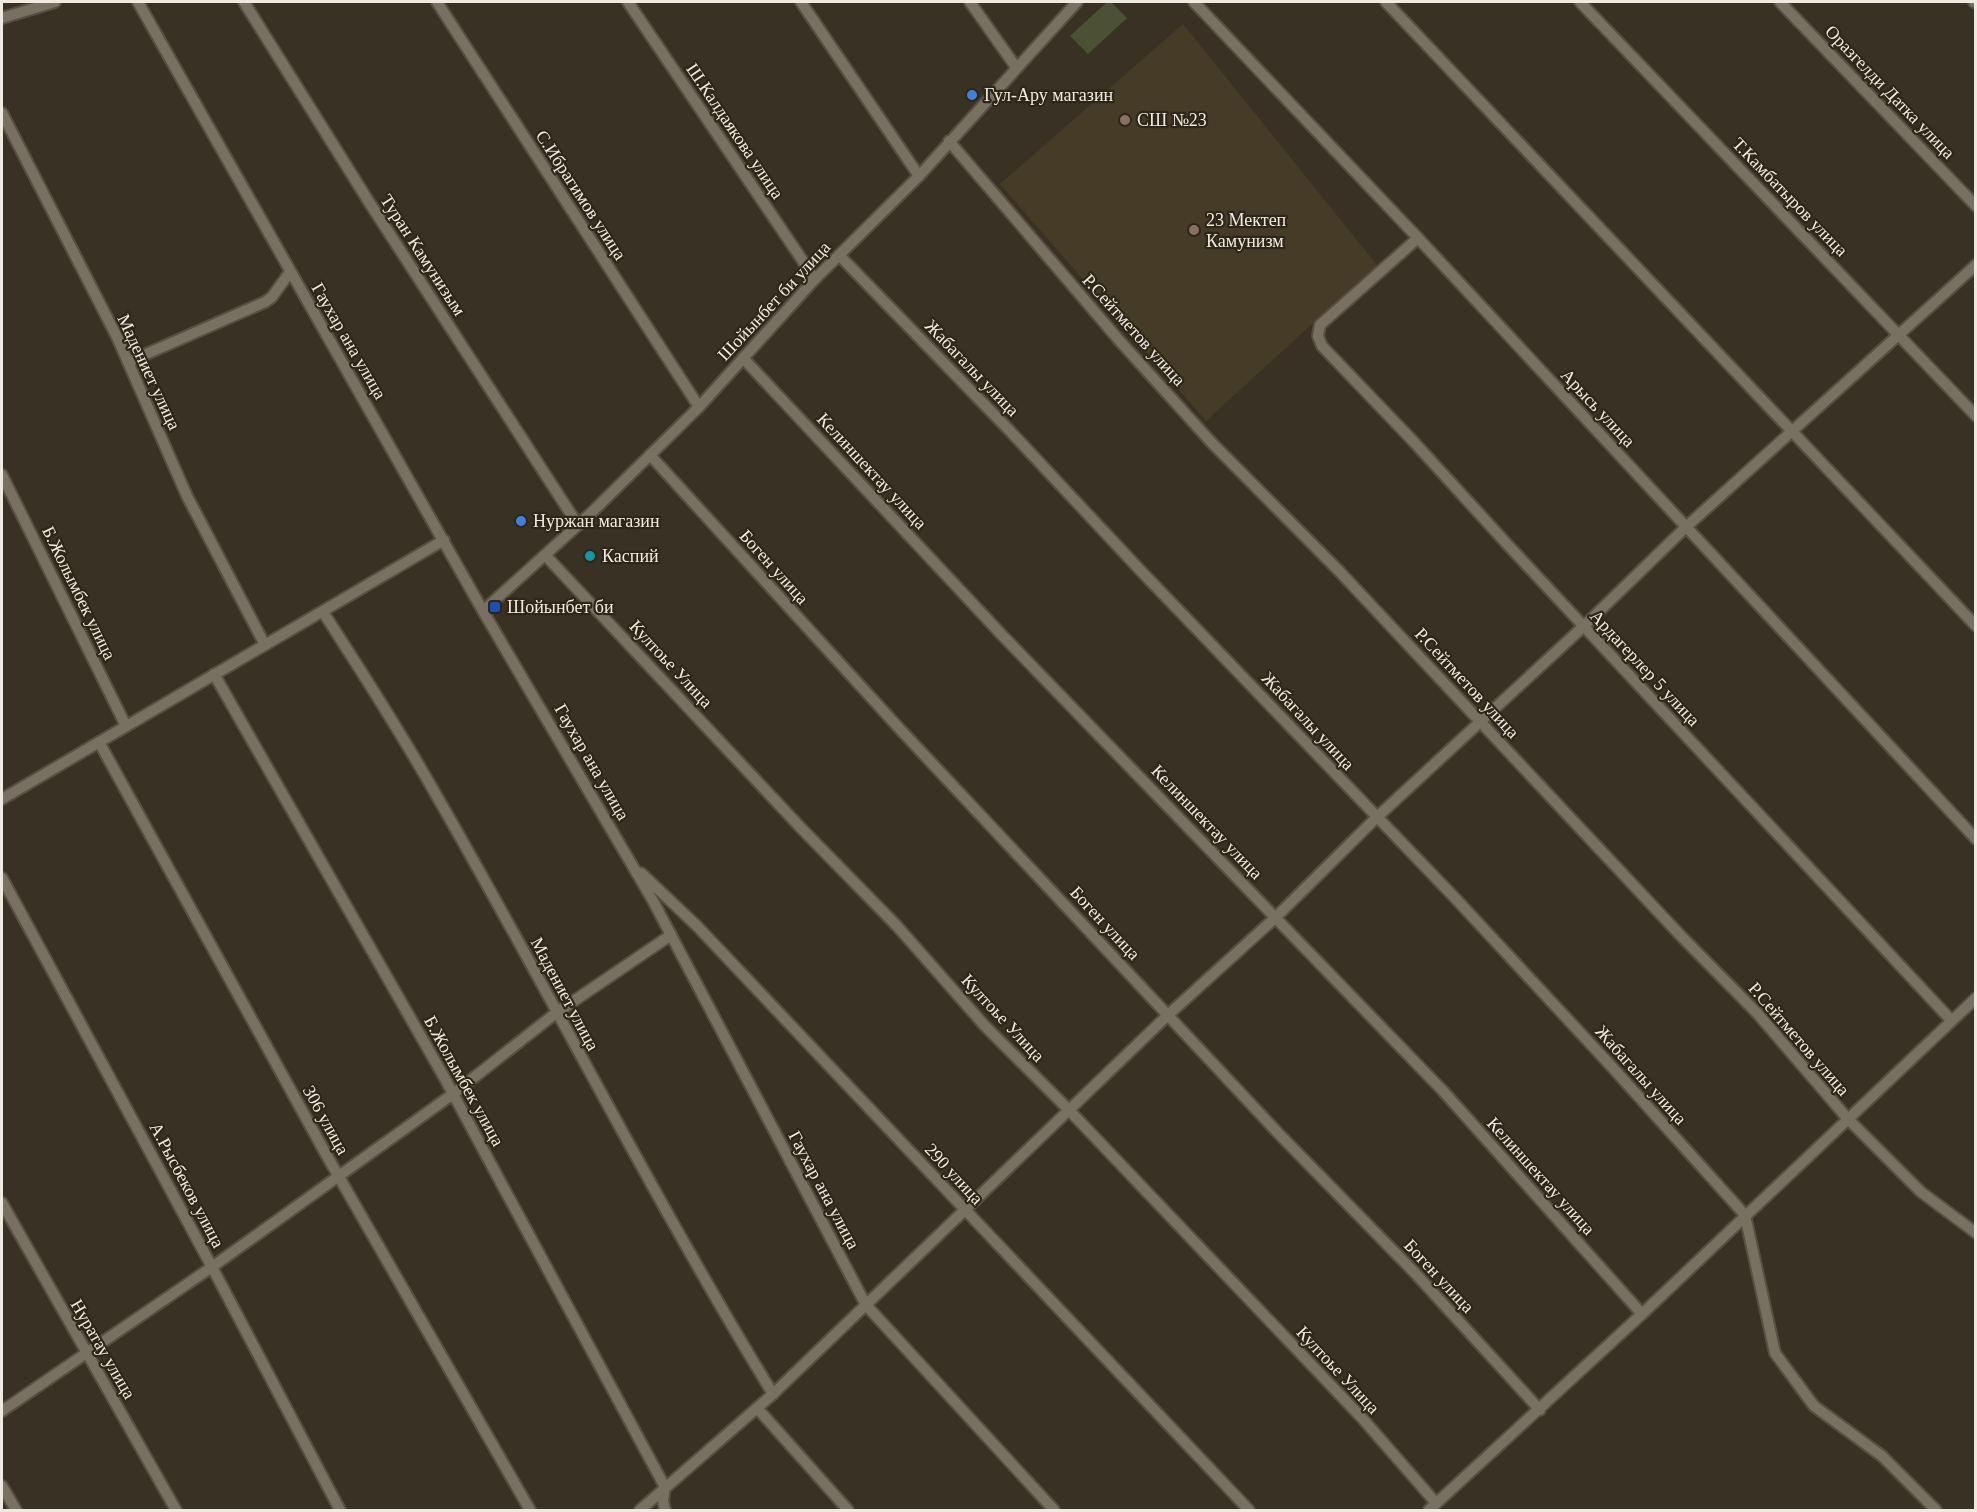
<svg xmlns="http://www.w3.org/2000/svg" width="1977" height="1512" font-family="Georgia,serif">
  <style>
    .built { fill: #453b26 }
    .green { fill: #4c5136 }
    .lines { fill: none; stroke-linecap: round; stroke-linejoin: round }
    .street-casing { stroke: #564f43; stroke-width: 14 }
    .street { stroke: #787060; stroke-width: 10 }
    .shop-dot { fill: #3f7fe0; stroke: #2e2719; stroke-width: 2 }
    .education-dot { fill: #8d6e63; stroke: #2e2719; stroke-width: 2 }
    .culture-dot { fill: #0f9aa8; stroke: #2e2719; stroke-width: 2 }
    .transit-dot { fill: #1a4fb4; stroke: #2e2719; stroke-width: 2 }
    .labels { text-anchor: middle; dominant-baseline: central; stroke-width: 4.5; stroke-linejoin: round; paint-order: stroke }
    .street-label { font-size: 18px; fill: #efeae1; stroke: #2e2719 }
    .poi-label { font-size: 18px; fill: #efeae1; stroke: #2e2719; text-anchor: start }
  </style>
  <rect width="100%" height="100%" fill="#393123"/>
  <polygon class="built" points="1183,24 1377,265 1206,421 1000,184"/>
  <polygon class="green" points="1107,2 1111,2 1127,18 1088,54 1070,36"/>
  <g class="lines">
    <defs>
      <g id="street">
        <polyline points="138,2 483,611 652,899 866,1305 1054,1510"/>
        <polyline points="244,2 369,202 578,525"/>
        <polyline points="437,2 699,407"/>
        <polyline points="628,2 815,279"/>
        <polyline points="801,2 919,176"/>
        <polyline points="970,2 1016,67"/>
        <polyline points="1194,2 1418,238 1976,839"/>
        <polyline points="1386,2 1976,626"/>
        <polyline points="1580,2 1976,416"/>
        <polyline points="1780,2 1976,206"/>
        <polyline points="1974,2 1976,3"/>
        <polyline points="2,18 55,2"/>
        <polyline points="2,113 117,337 187,496 265,645"/>
        <polyline points="949,141 1118,339 1211,442 1340,572 1681,936 1757,1013 1848,1119 1921,1192 1976,1233"/>
        <polyline points="1418,238 1320,325 1318,336 1322,346 1413,441 1507,544 1951,1020"/>
        <polyline points="839,255 1010,431 1140,570 1456,899 1612,1067 1745,1215 1775,1353 1814,1406 1882,1456 1936,1510"/>
        <polyline points="743,358 1002,635 1444,1092 1642,1314"/>
        <polyline points="128,362 265,302 272,297 290,272"/>
        <polyline points="650,455 898,727 1279,1134 1414,1272 1540,1410"/>
        <polyline points="2,475 126,726"/>
        <polyline points="546,556 801,828 897,926 985,1026 1068,1109 1362,1418 1436,1503"/>
        <polyline points="483,611 589,515 699,407 815,279 919,176 1077,2"/>
        <path d="M 323,612 C 362,672 400,731 435,793 C 550,992 653,1198 773,1394"/>
        <polyline points="214,674 444,1077 665,1487 663,1501 665,1510"/>
        <polyline points="99,742 327,1156 530,1510"/>
        <polyline points="2,799 444,540"/>
        <polyline points="641,873 697,926 1249,1510"/>
        <polyline points="2,878 212,1267 340,1510"/>
        <polyline points="2,1203 176,1510"/>
        <polyline points="757,1408 848,1510"/>
        <polyline points="2,1411 212,1267 453,1094 556,1013 671,935"/>
        <polyline points="2,1486 16,1510"/>
        <polyline points="640,1510 773,1394 1168,1015 1276,917 1376,818 1584,626 1686,527 1976,265"/>
        <polyline points="1429,1510 1642,1314 1976,998"/>
      </g>
    </defs>
    <use href="#street" class="street-casing"/>
    <use href="#street" class="street"/>
  </g>
  <g class="shop-dot">
    <circle cx="972" cy="95" r="6"/>
    <circle cx="521" cy="521" r="6"/>
  </g>
  <g class="education-dot">
    <circle cx="1125" cy="120" r="6"/>
    <circle cx="1194" cy="230" r="6"/>
  </g>
  <circle class="culture-dot" cx="590" cy="556" r="6"/>
  <rect class="transit-dot" x="489" y="601" width="12" height="12" rx="3"/>
  <g class="labels">
    <g class="street-label">
      <text transform="translate(1890 92) rotate(46)">Оразгелди Датка улица</text>
      <text transform="translate(735 131) rotate(56)">Ш.Калдаякова улица</text>
      <text transform="translate(581 195) rotate(57)">С.Ибрагимов улица</text>
      <text transform="translate(1790 197) rotate(46)">Т.Камбатыров улица</text>
      <text transform="translate(423 255) rotate(57)">Туран Камунизым</text>
      <text transform="translate(774 301) rotate(-47)">Шойынбет би улица</text>
      <text transform="translate(1134 330) rotate(48)">Р.Сейтметов улица</text>
      <text transform="translate(349 341) rotate(60)">Гаухар ана улица</text>
      <text transform="translate(972 368) rotate(46)">Жабагалы улица</text>
      <text transform="translate(149 372) rotate(65)">Мадениет улица</text>
      <text transform="translate(1598 408) rotate(47)">Арысь улица</text>
      <text transform="translate(872 471) rotate(47)">Келиншектау улица</text>
      <text transform="translate(774 567) rotate(48)">Боген улица</text>
      <text transform="translate(79 593) rotate(64)">Б.Жолымбек улица</text>
      <text transform="translate(671 664) rotate(47)">Култоье Улица</text>
      <text transform="translate(1645 668) rotate(47)">Ардагерлер 5 улица</text>
      <text transform="translate(1467 683) rotate(47)">Р.Сейтметов улица</text>
      <text transform="translate(1308 721) rotate(47)">Жабагалы улица</text>
      <text transform="translate(592 762) rotate(60)">Гаухар ана улица</text>
      <text transform="translate(1207 822) rotate(46)">Келиншектау улица</text>
      <text transform="translate(1105 923) rotate(47)">Боген улица</text>
      <text transform="translate(565 994) rotate(62)">Мадениет улица</text>
      <text transform="translate(1003 1018) rotate(47)">Култоье Улица</text>
      <text transform="translate(1799 1039) rotate(49)">Р.Сейтметов улица</text>
      <text transform="translate(1641 1075) rotate(48)">Жабагалы улица</text>
      <text transform="translate(464 1081) rotate(61)">Б.Жолымбек улица</text>
      <text transform="translate(326 1120) rotate(61)">306 улица</text>
      <text transform="translate(954 1174) rotate(47)">290 улица</text>
      <text transform="translate(1541 1176) rotate(48)">Келиншектау улица</text>
      <text transform="translate(187 1185) rotate(62)">А.Рысбеков улица</text>
      <text transform="translate(824 1190) rotate(62)">Гаухар ана улица</text>
      <text transform="translate(1439 1276) rotate(47)">Боген улица</text>
      <text transform="translate(103 1349) rotate(60)">Нуратау улица</text>
      <text transform="translate(1338 1370) rotate(47)">Култоье Улица</text>
    </g>
    <g class="poi-label">
      <text x="984" y="95">Гул-Ару магазин</text>
      <text x="1137" y="120">СШ №23</text>
      <text x="1206" y="220">23 Мектеп<tspan x="1206" dy="21">Камунизм</tspan></text>
      <text x="533" y="521">Нуржан магазин</text>
      <text x="602" y="556">Каспий</text>
      <text x="507" y="607">Шойынбет би</text>
    </g>
  </g>
  <rect width="1977" height="1512" fill="none" stroke="#efeae1" stroke-width="6"/>
</svg>
